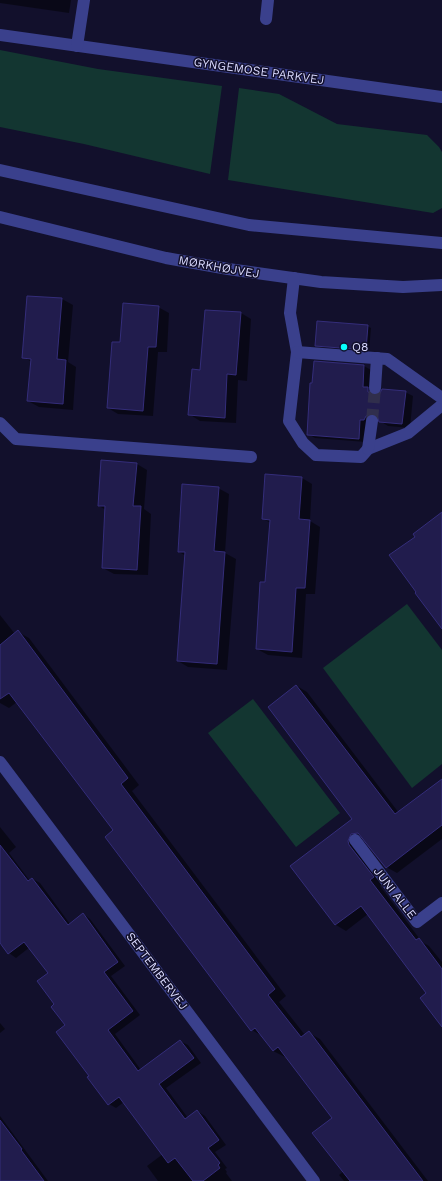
<svg xmlns="http://www.w3.org/2000/svg" width="442" height="1181" font-family="'Work Sans',sans-serif">
  <style>
    .green { fill: #133631 }
    .shadow { fill: #0007 }
    .building { fill: #211c4d; stroke: #342d7a }
    .lines { fill: none; stroke-linecap: round; stroke-linejoin: round }
    .minor-tunnel { stroke: #302e4c; stroke-width: 12; stroke-dasharray: 12 6; stroke-linecap: butt }
    .minor { stroke: #3a408c; stroke-width: 12 }
    .poi-dot { fill: #07fffd; stroke: #12102c; stroke-width: 1.5 }
    .labels { text-anchor: middle; dominant-baseline: central; stroke-width: 3; stroke-linejoin: round; paint-order: stroke }
    .street-label { font-size: 12px; fill: #dbdbff; stroke: #12102c }
    .poi-label { font-size: 12px; fill: #dbdbff; stroke: #12102c; text-anchor: start }
  </style>
  <rect width="100%" height="100%" fill="#12102c"/>
  <g class="green">
    <polygon points="0,50 98,69 222,86 210,174 84,144 0,127"/>
    <polygon points="239,88 279,94 337,124 427,135 439,147 442,152 442,208 433,213 228,180"/>
    <polygon points="407,604 442,650 442,764 412,788 323,668"/>
    <polygon points="253,699 340,813 296,847 208,733"/>
  </g>
  <g class="shadow">
    <polygon points="0,0 71,0 69,13 0,3"/>
    <polygon points="28,298 62,299 73,305 68,362 76,367 73,410 39,407 28,401 32,362 23,357"/>
    <polygon points="158,307 169,313 167,352 158,352 153,416 118,414 108,408"/>
    <polygon points="241,313 251,319 247,381 238,380 236,423 200,421 189,414 201,371"/>
    <polygon points="367,326 371,328 369,351 320,347 316,345"/>
    <polygon points="315,362 364,366 371,370 375,396 405,392 413,396 410,428 388,426 380,421 379,418 374,420 366,442 315,438 308,434"/>
    <polygon points="137,464 147,470 144,509 151,514 148,575 114,574 103,568 106,510 99,506"/>
    <polygon points="302,478 312,484 310,521 320,527 315,594 306,594 302,658 268,655 257,649 266,583 271,523 263,519"/>
    <polygon points="218,488 229,494 225,553 236,559 227,670 188,667 178,661 186,556 179,552"/>
    <polygon points="0,615 15,634 18,632 29,638 139,785 132,791 286,996 279,1002 305,1035 309,1033 320,1039 428,1181 344,1181 339,1175 344,1171 333,1119 286,1056 285,1057 273,1051 262,1036 252,1030 114,830 17,702 9,708 0,703"/>
    <polygon points="297,686 307,692 399,813 442,780 442,839 397,873 386,867 364,839 361,839 383,883 380,886 422,942 429,946 442,962 442,1025 428,993 368,914 346,931 336,925 292,866 354,819"/>
    <polygon points="0,827 16,847 9,853 30,881 33,879 40,883 70,924 83,914 90,919 125,966 111,976 140,1015 115,1034 141,1070 180,1041 188,1045 201,1063 166,1088 188,1118 197,1111 205,1116 226,1145 215,1152 227,1168 225,1169 227,1172 226,1173 232,1181 158,1181 147,1166 163,1154 124,1102 116,1108 109,1104 91,1076 55,1005 49,973 30,947 16,958 9,953 1,944 0,945"/>
    <polygon points="0,1023 5,1029 0,1033"/>
    <polygon points="0,1116 48,1181 0,1181"/>
  </g>
  <g class="building">
    <polygon points="27,296 62,298 57,359 66,360 63,404 27,401 31,359 22,358"/>
    <polygon points="123,303 159,306 156,347 148,347 143,411 107,408 112,342 120,342"/>
    <polygon points="205,310 241,312 236,375 227,374 225,418 188,415 192,369 200,370"/>
    <polygon points="317,321 368,325 366,350 315,346"/>
    <polygon points="314,361 364,365 363,387 368,387 368,392 374,395 379,395 382,389 406,391 402,424 379,422 377,415 373,414 366,416 364,420 360,420 359,439 307,435 310,383 312,383"/>
    <polygon points="101,460 137,463 133,506 141,506 137,570 102,568 105,506 98,506"/>
    <polygon points="265,474 302,477 299,519 310,520 305,588 296,588 292,652 256,649 260,582 265,582 270,520 262,519"/>
    <polygon points="182,484 219,487 214,551 225,552 217,664 177,661 185,552 178,552"/>
    <polygon points="442,512 442,629 415,593 416,592 389,555 415,537 413,534"/>
    <polygon points="18,630 128,778 121,784 275,989 268,995 301,1037 309,1031 423,1181 350,1181 312,1133 332,1118 278,1047 273,1051 255,1028 251,1031 105,837 113,830 9,693 0,699 0,645"/>
    <polygon points="296,685 395,814 442,779 442,825 386,868 358,833 351,834 348,841 349,845 374,877 370,880 416,940 419,938 442,969 442,1027 420,998 426,993 361,906 335,925 290,866 352,819 268,707"/>
    <polygon points="0,845 28,881 32,878 68,925 83,913 118,962 104,972 133,1011 108,1030 138,1071 180,1040 194,1058 159,1084 185,1119 197,1110 219,1140 208,1148 220,1163 218,1165 220,1168 203,1181 193,1181 175,1158 168,1163 119,1097 108,1105 87,1077 89,1076 56,1032 65,1025 51,1007 54,1004 37,981 48,973 24,942 8,954 0,943"/>
    <polygon points="0,1120 22,1149 21,1150 44,1181 0,1181"/>
  </g>
  <g class="lines">
    <polyline class="minor-tunnel" points="372,421 375,388"/>
    <g class="minor">
      <polyline points="266,19 268,0"/>
      <polyline points="0,35 442,97"/>
      <polyline points="77,46 84,0"/>
      <polyline points="0,170 249,225 442,243"/>
      <polyline points="0,217 166,258 228,269 321,282 403,287 442,285"/>
      <polyline points="294,278 290,313 297,352 289,421 303,443 316,455 361,457 368,449 408,433 442,405"/>
      <polyline points="297,352 387,359 442,398"/>
      <polyline points="375,388 377,358"/>
      <polyline points="0,423 16,439 251,457"/>
      <polyline points="368,449 372,421"/>
      <polyline points="0,762 314,1181"/>
      <polyline points="355,840 417,922 442,903"/>
    </g>
  </g>
  <circle class="poi-dot" cx="344" cy="347" r="4"/>
  <g class="labels">
    <g class="street-label">
      <text transform="translate(259 71) rotate(8)">GYNGEMOSE PARKVEJ</text>
      <text transform="translate(219 267) rotate(10)">MØRKHØJVEJ</text>
      <text transform="translate(395 893) rotate(52)">JUNI ALLE</text>
      <text transform="translate(157 971) rotate(53)">SEPTEMBERVEJ</text>
    </g>
    <g class="poi-label">
      <text x="352" y="347">Q8</text>
    </g>
  </g>
</svg>
